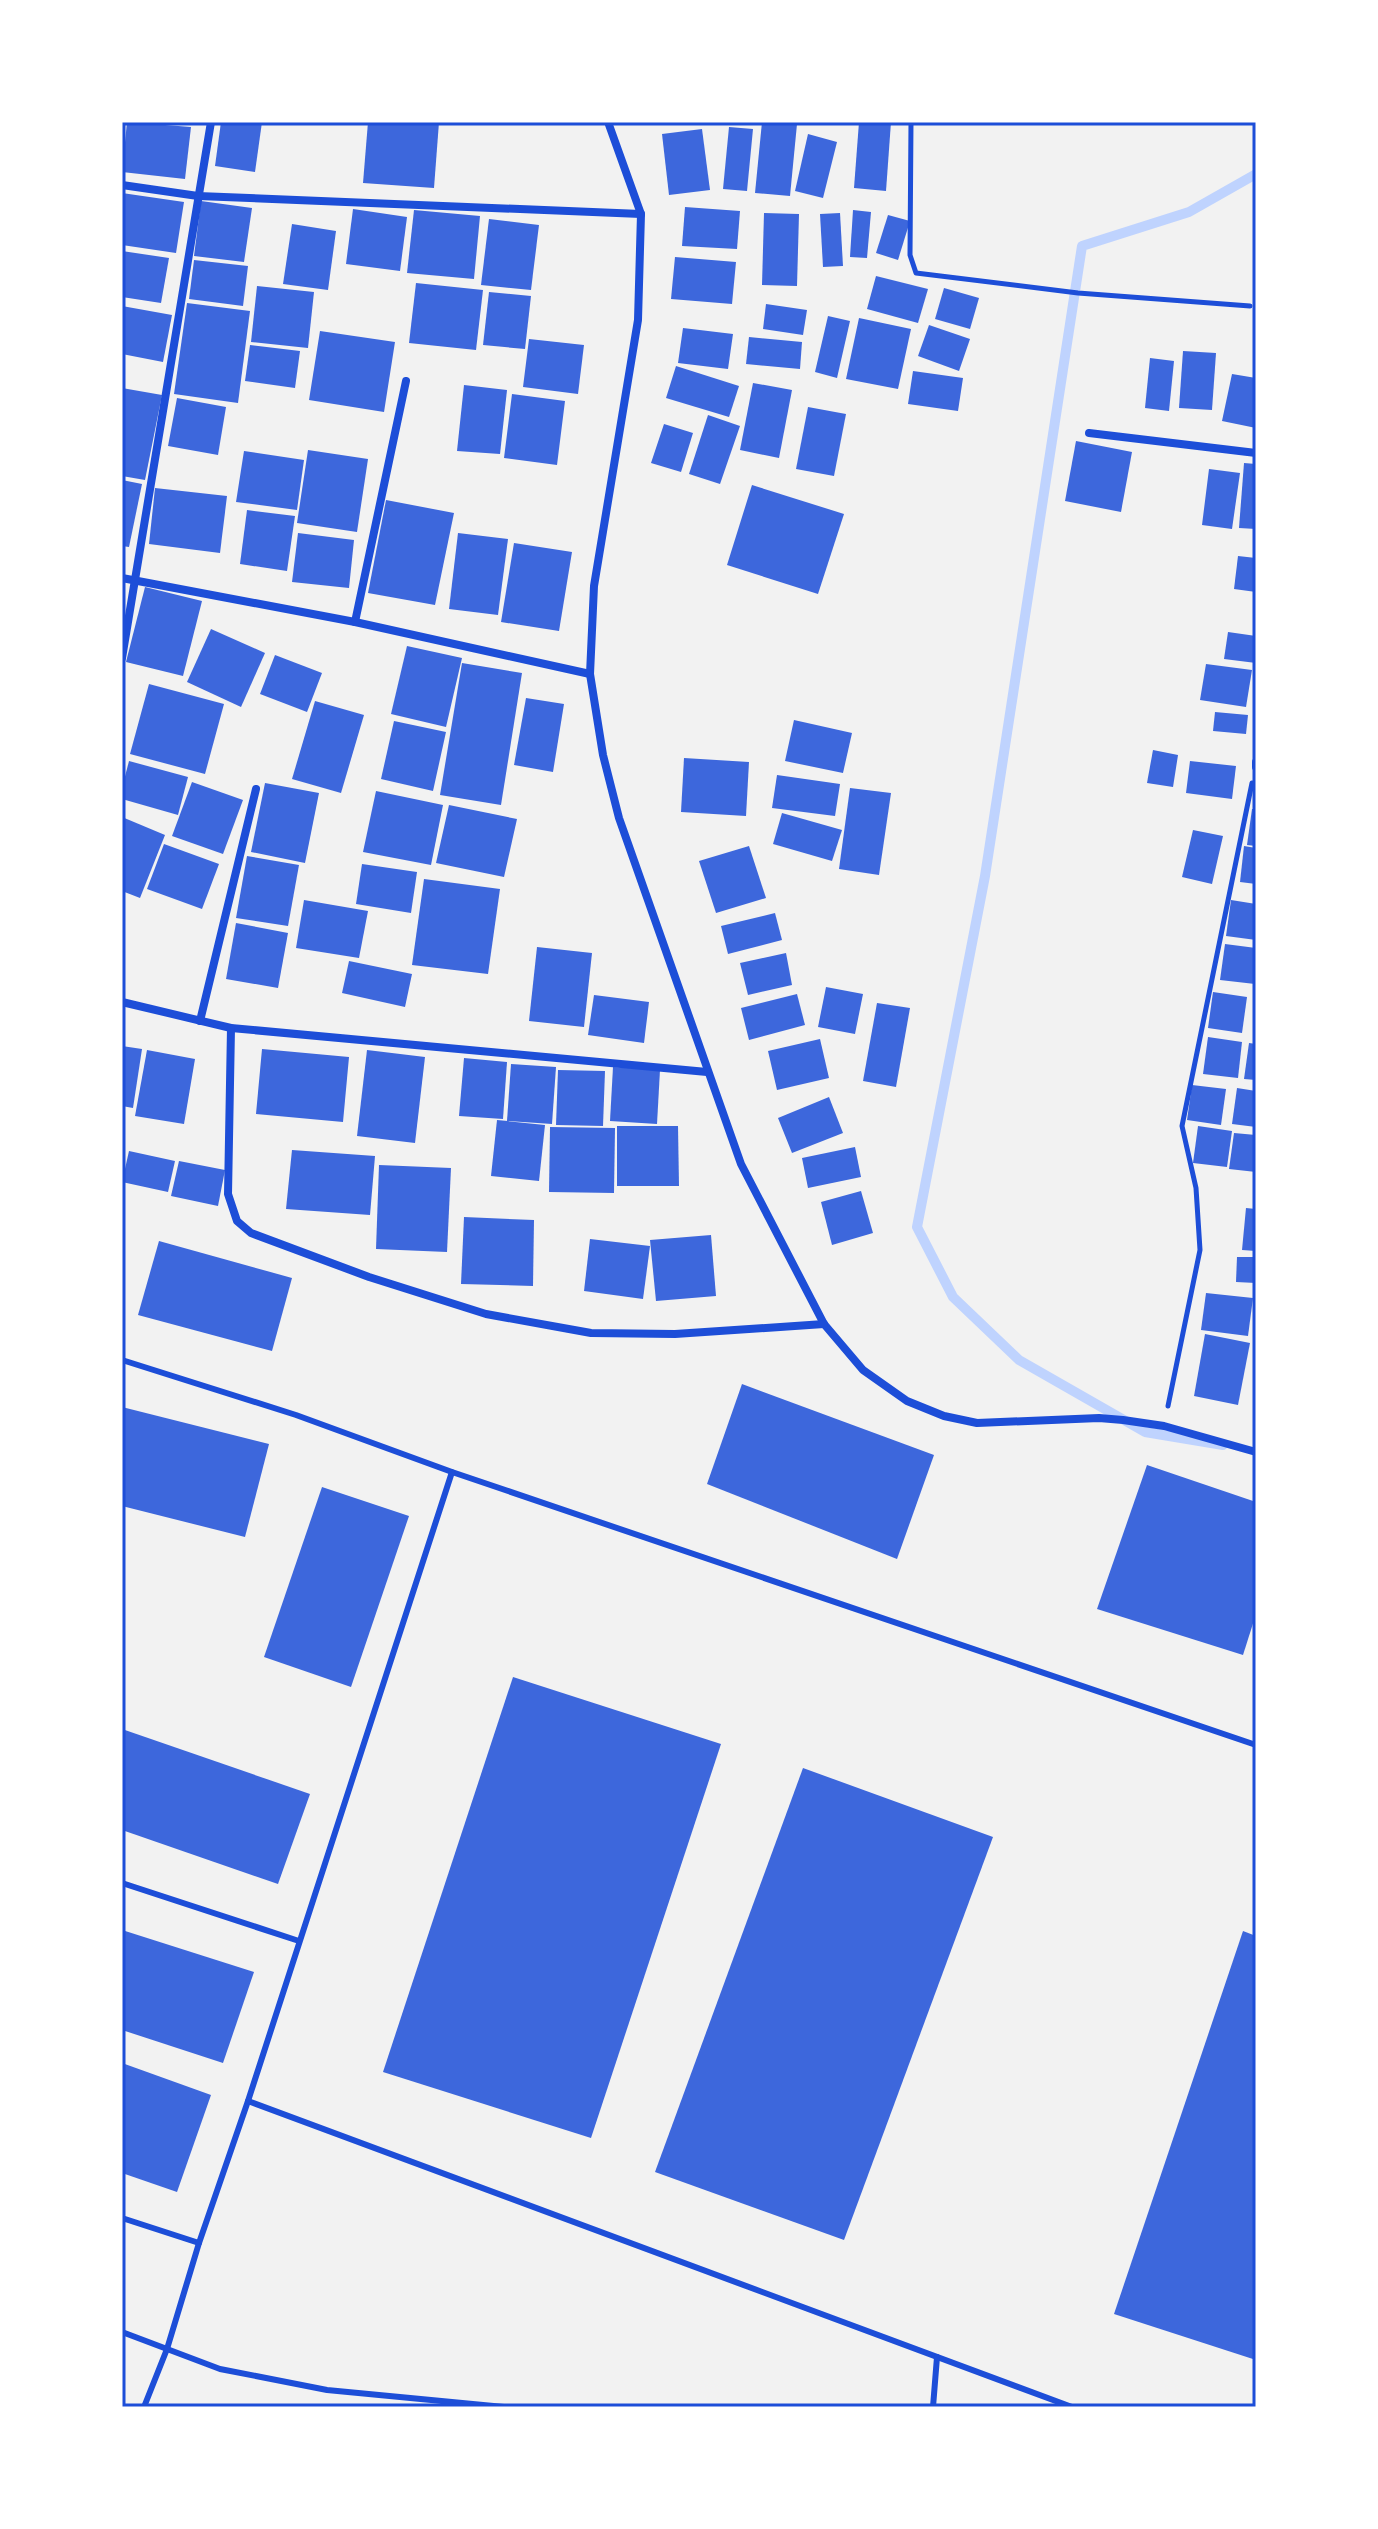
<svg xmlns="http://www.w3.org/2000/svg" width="1378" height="2529" font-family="Mulish,sans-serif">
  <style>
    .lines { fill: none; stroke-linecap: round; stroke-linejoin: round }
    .stream { stroke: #bfd3fe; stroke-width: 10 }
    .building { fill: #3d67dc }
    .path { stroke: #1d4ed8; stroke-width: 5 }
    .service { stroke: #1d4ed8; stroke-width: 6 }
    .minor { stroke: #1d4ed8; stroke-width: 8 }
    .neatline { fill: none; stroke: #1d4ed8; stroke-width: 3 }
  </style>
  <rect width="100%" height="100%" fill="#f2f2f2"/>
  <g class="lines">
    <polyline class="stream" points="1223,1445 1145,1432 1019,1360 953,1297 917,1227 985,876 1082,246 1189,212 1256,174"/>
  </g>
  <g class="building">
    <polygon points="127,122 191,127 185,179 122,172"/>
    <polygon points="221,122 262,122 255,172 215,166"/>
    <polygon points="368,122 439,122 434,188 363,183"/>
    <polygon points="762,122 797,124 790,196 755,193"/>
    <polygon points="859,122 891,122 886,191 854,188"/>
    <polygon points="729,127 753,129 747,191 723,189"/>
    <polygon points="702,129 710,190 669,195 662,134"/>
    <polygon points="808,134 837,142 823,198 795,191"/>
    <polygon points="122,193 184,202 176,253 122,245"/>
    <polygon points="201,201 252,208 244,262 194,256"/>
    <polygon points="685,207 740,211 737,249 682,246"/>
    <polygon points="353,209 407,217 400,271 346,264"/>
    <polygon points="414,210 480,216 474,279 407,273"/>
    <polygon points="853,210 871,212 867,258 850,257"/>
    <polygon points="764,213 799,214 797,286 762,285"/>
    <polygon points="840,213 843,266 823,267 820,214"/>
    <polygon points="888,215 910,221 898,260 876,253"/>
    <polygon points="489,219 539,225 531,290 481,285"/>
    <polygon points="292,224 336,231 328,290 283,284"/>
    <polygon points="122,251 169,258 161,303 122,297"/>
    <polygon points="675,257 736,262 732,304 671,299"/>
    <polygon points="194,260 248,266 243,306 189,299"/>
    <polygon points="876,276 928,289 918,323 867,309"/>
    <polygon points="416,283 483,290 476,350 409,343"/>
    <polygon points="257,286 314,292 308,348 251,342"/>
    <polygon points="944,288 979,298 970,329 935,319"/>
    <polygon points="489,292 531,296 525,349 483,345"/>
    <polygon points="187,303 250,311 238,403 174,394"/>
    <polygon points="766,304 807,310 803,335 763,329"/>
    <polygon points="122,306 172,315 163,362 122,354"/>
    <polygon points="828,316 850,321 837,378 815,372"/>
    <polygon points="859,318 911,329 898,389 846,379"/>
    <polygon points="929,325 970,339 959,371 918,356"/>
    <polygon points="683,328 733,334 728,369 678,363"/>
    <polygon points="320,331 395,342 384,412 309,400"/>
    <polygon points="749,337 802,342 800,369 746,364"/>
    <polygon points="529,339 584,345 578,394 523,387"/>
    <polygon points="250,345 300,351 295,388 245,381"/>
    <polygon points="1183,351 1216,353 1212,410 1179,408"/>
    <polygon points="1150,358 1174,361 1169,411 1145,408"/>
    <polygon points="676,366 739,386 729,417 666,398"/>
    <polygon points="913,371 963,378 958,411 908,404"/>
    <polygon points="1232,374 1256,378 1256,428 1222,421"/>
    <polygon points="753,383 792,390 779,458 740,450"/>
    <polygon points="464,385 507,390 500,454 457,451"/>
    <polygon points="122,388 162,395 145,480 122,476"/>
    <polygon points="512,394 565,401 557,465 504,458"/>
    <polygon points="177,398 226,407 218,455 168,446"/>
    <polygon points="808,407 846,414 834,476 796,469"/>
    <polygon points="708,415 740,426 720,484 689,474"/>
    <polygon points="664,424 693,433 681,472 651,463"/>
    <polygon points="1076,441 1132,452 1121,512 1065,501"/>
    <polygon points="308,450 368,459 357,532 297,523"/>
    <polygon points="244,451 304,460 297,510 236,502"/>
    <polygon points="1244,463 1256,464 1256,529 1239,528"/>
    <polygon points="1209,469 1240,473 1232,529 1202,525"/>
    <polygon points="122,480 142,484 129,547 122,546"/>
    <polygon points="752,485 844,514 818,594 727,565"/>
    <polygon points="155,488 227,496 220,553 149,544"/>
    <polygon points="386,500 454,513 435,605 368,593"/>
    <polygon points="247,510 295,516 287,571 240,564"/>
    <polygon points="298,533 354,540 349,588 292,582"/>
    <polygon points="458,533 508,539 498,615 449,609"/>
    <polygon points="514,543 572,552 559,631 501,622"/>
    <polygon points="1238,556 1256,558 1256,592 1234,589"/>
    <polygon points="145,587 202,601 183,676 126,662"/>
    <polygon points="211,629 265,653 241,707 187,682"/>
    <polygon points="1228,632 1256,636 1256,663 1224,659"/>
    <polygon points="407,646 462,658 446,727 391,714"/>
    <polygon points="275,655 322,673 307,712 260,694"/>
    <polygon points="462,663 522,673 501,805 440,795"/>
    <polygon points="1206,664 1252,670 1246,707 1200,700"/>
    <polygon points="149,684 224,704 205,774 130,754"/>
    <polygon points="526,698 564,704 553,772 514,765"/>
    <polygon points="315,701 364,715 341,793 292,779"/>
    <polygon points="1215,712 1248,715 1246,734 1213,731"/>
    <polygon points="794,720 852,733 843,773 785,761"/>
    <polygon points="394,721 446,732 433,791 381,779"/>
    <polygon points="1153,750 1178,755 1173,787 1147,783"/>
    <polygon points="684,758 749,762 746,816 681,812"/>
    <polygon points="129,761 188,777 178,815 122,799 122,788"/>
    <polygon points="1190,761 1236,766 1232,799 1186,793"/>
    <polygon points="777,775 840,784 835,816 772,808"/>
    <polygon points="192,782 243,800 223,854 172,836"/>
    <polygon points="265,783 319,793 305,863 251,852"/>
    <polygon points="850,788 891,793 879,875 839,869"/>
    <polygon points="376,791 443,805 431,865 363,852"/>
    <polygon points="449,805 517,819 504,877 436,863"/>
    <polygon points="1252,809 1256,809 1256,846 1247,845"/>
    <polygon points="782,813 842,830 832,861 773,844"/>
    <polygon points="122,817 165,835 140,898 122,891"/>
    <polygon points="1193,830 1223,836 1212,884 1182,877"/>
    <polygon points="164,844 219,864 202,909 147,889"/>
    <polygon points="749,846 766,898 716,913 699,861"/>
    <polygon points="1244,846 1256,848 1256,884 1240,882"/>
    <polygon points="247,856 299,865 288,926 236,918"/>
    <polygon points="362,864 417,872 411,913 356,904"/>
    <polygon points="424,879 500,889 488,974 412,965"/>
    <polygon points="304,900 368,911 359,958 296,948"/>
    <polygon points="1231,900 1256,904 1256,940 1226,936"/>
    <polygon points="775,913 782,940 728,954 721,926"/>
    <polygon points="236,923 288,933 278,988 226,979"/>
    <polygon points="1225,944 1256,948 1255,984 1220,980"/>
    <polygon points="537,947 592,953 584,1027 529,1021"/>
    <polygon points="786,953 792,985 748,995 740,963"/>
    <polygon points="349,961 412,974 405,1007 342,993"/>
    <polygon points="826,987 863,994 855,1034 818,1027"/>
    <polygon points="1213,992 1247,997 1242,1033 1208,1028"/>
    <polygon points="797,994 805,1025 749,1040 741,1008"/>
    <polygon points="594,995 649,1002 644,1043 588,1035"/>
    <polygon points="877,1003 910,1008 896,1087 863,1081"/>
    <polygon points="1208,1037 1242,1042 1238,1078 1203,1074"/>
    <polygon points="820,1039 829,1078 777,1090 768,1051"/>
    <polygon points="1249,1043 1256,1044 1256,1080 1244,1079"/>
    <polygon points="122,1046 142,1049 133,1108 122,1106"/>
    <polygon points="262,1049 349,1057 343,1122 256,1114"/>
    <polygon points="147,1050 195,1059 184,1124 135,1116"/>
    <polygon points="367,1050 425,1057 415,1143 357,1136"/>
    <polygon points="464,1058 507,1062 503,1119 459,1116"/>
    <polygon points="511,1064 556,1067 552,1124 507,1121"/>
    <polygon points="613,1067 660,1070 657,1124 610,1121"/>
    <polygon points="558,1070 605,1071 603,1126 556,1125"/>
    <polygon points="1192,1085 1226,1089 1221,1125 1187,1120"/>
    <polygon points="1237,1088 1256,1091 1256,1127 1232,1124"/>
    <polygon points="829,1097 843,1133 792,1153 778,1118"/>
    <polygon points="497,1120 545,1125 539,1181 491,1176"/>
    <polygon points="617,1126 678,1126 679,1186 617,1186"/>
    <polygon points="1198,1126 1232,1131 1227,1167 1193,1163"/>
    <polygon points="550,1127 615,1128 614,1193 549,1192"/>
    <polygon points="1234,1133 1256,1135 1256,1172 1229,1169"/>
    <polygon points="855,1147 861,1177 808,1188 802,1158"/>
    <polygon points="292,1150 375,1156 370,1215 286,1209"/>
    <polygon points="129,1151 175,1161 168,1192 122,1182"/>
    <polygon points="179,1161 225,1170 218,1206 171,1196"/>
    <polygon points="379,1165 451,1168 447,1252 376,1249"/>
    <polygon points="861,1191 873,1233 832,1245 821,1202"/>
    <polygon points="1246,1208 1256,1209 1256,1251 1242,1250"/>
    <polygon points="464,1217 534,1220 533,1286 461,1284"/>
    <polygon points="711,1235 716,1296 656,1301 650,1240"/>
    <polygon points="590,1239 650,1246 643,1299 584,1291"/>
    <polygon points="159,1241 292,1278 272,1351 138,1315"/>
    <polygon points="1237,1257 1256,1257 1256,1283 1236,1282"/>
    <polygon points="1206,1293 1253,1298 1248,1336 1201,1330"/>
    <polygon points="1205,1334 1250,1343 1238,1405 1194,1396"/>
    <polygon points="742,1384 934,1455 897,1559 707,1484"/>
    <polygon points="122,1407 269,1444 245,1537 122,1506"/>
    <polygon points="1147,1465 1256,1502 1256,1614 1243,1655 1097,1609"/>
    <polygon points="322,1487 409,1516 351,1687 264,1657"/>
    <polygon points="513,1677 721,1744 591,2138 383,2072"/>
    <polygon points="122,1729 310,1794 278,1884 122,1830"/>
    <polygon points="803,1768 993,1837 844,2240 655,2172"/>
    <polygon points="122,1930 254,1972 223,2063 122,2030"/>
    <polygon points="1243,1931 1256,1936 1256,2360 1114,2314"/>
    <polygon points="122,2063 211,2095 177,2192 122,2173"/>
  </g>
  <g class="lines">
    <g class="path">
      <polyline points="911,122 910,255 916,273 1078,293 1250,306"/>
      <polyline points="1168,1406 1200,1250 1196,1188 1182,1126 1252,783"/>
    </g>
    <g class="service">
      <polyline points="122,1360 296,1415 452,1472 1256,1745"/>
      <polyline points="122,1883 299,1941"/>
      <polyline points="248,2101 1072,2407"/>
      <polyline points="122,2218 199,2243"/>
      <polyline points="122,2332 220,2369 327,2390 504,2407"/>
      <polyline points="144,2407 167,2349 199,2243 248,2101 452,1472"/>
      <polyline points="933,2407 937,2357"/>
    </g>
    <g class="minor">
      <polyline points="608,122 641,214 638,320 594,586 590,674 603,755 619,818 741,1164 824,1324 863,1370 907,1401 944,1416 977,1423 1099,1418 1123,1420 1164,1426 1256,1452"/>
      <polyline points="122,185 198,196 641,214"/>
      <polyline points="1089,433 1256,453"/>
      <polyline points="122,578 355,622 590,674"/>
      <polyline points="355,622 406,381"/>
      <polyline points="122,658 211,122"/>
      <polyline points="1256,762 1256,767"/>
      <polyline points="122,1002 231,1028 707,1072"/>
      <polyline points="200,1021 256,789"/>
      <polyline points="231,1028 228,1194 237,1221 251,1233 369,1277 486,1314 591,1333 675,1334 824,1324"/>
    </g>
  </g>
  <rect width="1378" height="2529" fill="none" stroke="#ffffff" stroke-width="248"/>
  <rect x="124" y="124" width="1130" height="2281" class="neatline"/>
</svg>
